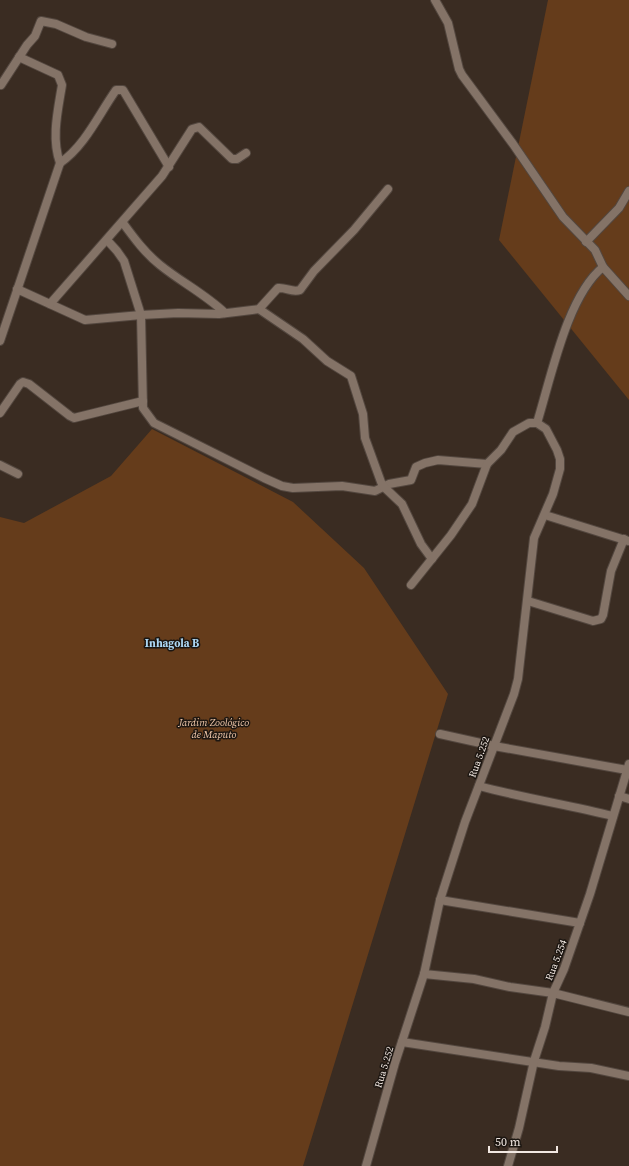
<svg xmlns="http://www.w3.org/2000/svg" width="629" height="1166" font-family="'Source Serif 4',serif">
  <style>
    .green { fill: #653c1b }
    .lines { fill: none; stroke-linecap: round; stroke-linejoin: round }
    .minor-casing { stroke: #53473f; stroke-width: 10 }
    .minor { stroke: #847367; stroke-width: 8 }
    .labels { text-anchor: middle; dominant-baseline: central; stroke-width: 3; stroke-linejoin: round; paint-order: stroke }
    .park-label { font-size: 10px; font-style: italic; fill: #f2c9ab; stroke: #1c1611 }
    .street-label { font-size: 10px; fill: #f2e8e2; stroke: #1c1611 }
    .neighbourhood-label { font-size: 11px; font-weight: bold; fill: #acd7f4; stroke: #1c1611 }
  </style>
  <rect width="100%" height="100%" fill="#3a2c22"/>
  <g class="green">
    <polygon points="548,0 629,0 629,400 499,240"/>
    <polygon points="152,429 293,502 364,568 448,694 303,1166 0,1166 0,517 24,523 111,476"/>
  </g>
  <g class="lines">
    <defs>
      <g id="minor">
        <polyline points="435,0 448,23 459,69 462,75 513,144 563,217 595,250 603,267"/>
        <path d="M 19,57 L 58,75 L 62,85 C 58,110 51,138 60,163"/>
        <polyline points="1,85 27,45 35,36 41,21 56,24 86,37 112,44"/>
        <path d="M 123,223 C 134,238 145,253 160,265 C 181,282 205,294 225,313"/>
        <polyline points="107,240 117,251 124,261 141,315 143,408 154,423 264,478 282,486 293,488 342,486 375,491 389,484 411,480 416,467 425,463 438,460 487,464"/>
        <polyline points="586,242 619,208 629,191"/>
        <path d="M 17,289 L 85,320 L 141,315 L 178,313 L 219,314 L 252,310 L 259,309 L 278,288 C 286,287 292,293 300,290 L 314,271 L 354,230 L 388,189"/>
        <polyline points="50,304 162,176 192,129 199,127 232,159 237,159 246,153"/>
        <polyline points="259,309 303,339 327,361 351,376 363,414 365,438 381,482 384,487 402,504 421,544 432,559"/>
        <path d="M 0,341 L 60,163 C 85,146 99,114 116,90 L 123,90 L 169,167"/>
        <polyline points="0,413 20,384 23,382 29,384 70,416 74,418 143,401"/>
        <path d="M 537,423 C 551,378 567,296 603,267 L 629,296"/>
        <polyline points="0,465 18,474"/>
        <polyline points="545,515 628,541"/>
        <polyline points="528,601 593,621 601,619 603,615 611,571 624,539"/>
        <polyline points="440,734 494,746 627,770"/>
        <path d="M 479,786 C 524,798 569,805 613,816"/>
        <polyline points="619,796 629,799"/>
        <polyline points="440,900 580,923"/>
        <polyline points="424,974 474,979 510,987 553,993 629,1012"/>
        <polyline points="402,1042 559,1066 591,1068 629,1076"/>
        <polyline points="366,1166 395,1063 424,974 440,900 465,822 514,694 518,679 534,538 553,494 560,469 560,459 557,450 546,429 537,423 529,423 513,432 501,450 487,464 472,504 451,535 411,585"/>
        <polyline points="508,1166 519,1128 534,1061 545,1027 553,993 564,969 590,894 629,764"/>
      </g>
    </defs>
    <use href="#minor" class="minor-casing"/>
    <use href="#minor" class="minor"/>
  </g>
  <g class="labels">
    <g class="park-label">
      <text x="214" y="722">Jardim Zoológico<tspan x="214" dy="12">de Maputo</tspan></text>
    </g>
    <g class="street-label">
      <text transform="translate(479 757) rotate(-70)">Rua 5.252</text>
      <text transform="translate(556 960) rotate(-69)">Rua 5.254</text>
      <text transform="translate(384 1067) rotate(-73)">Rua 5.252</text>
    </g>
    <g class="neighbourhood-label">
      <text x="172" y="643">Inhagola B</text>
    </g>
  </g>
  <path d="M489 1146v6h68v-6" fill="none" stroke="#f2e8e2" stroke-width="2"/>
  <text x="495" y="1146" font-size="12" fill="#f2e8e2" stroke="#1c1611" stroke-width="3" paint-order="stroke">50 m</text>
</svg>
